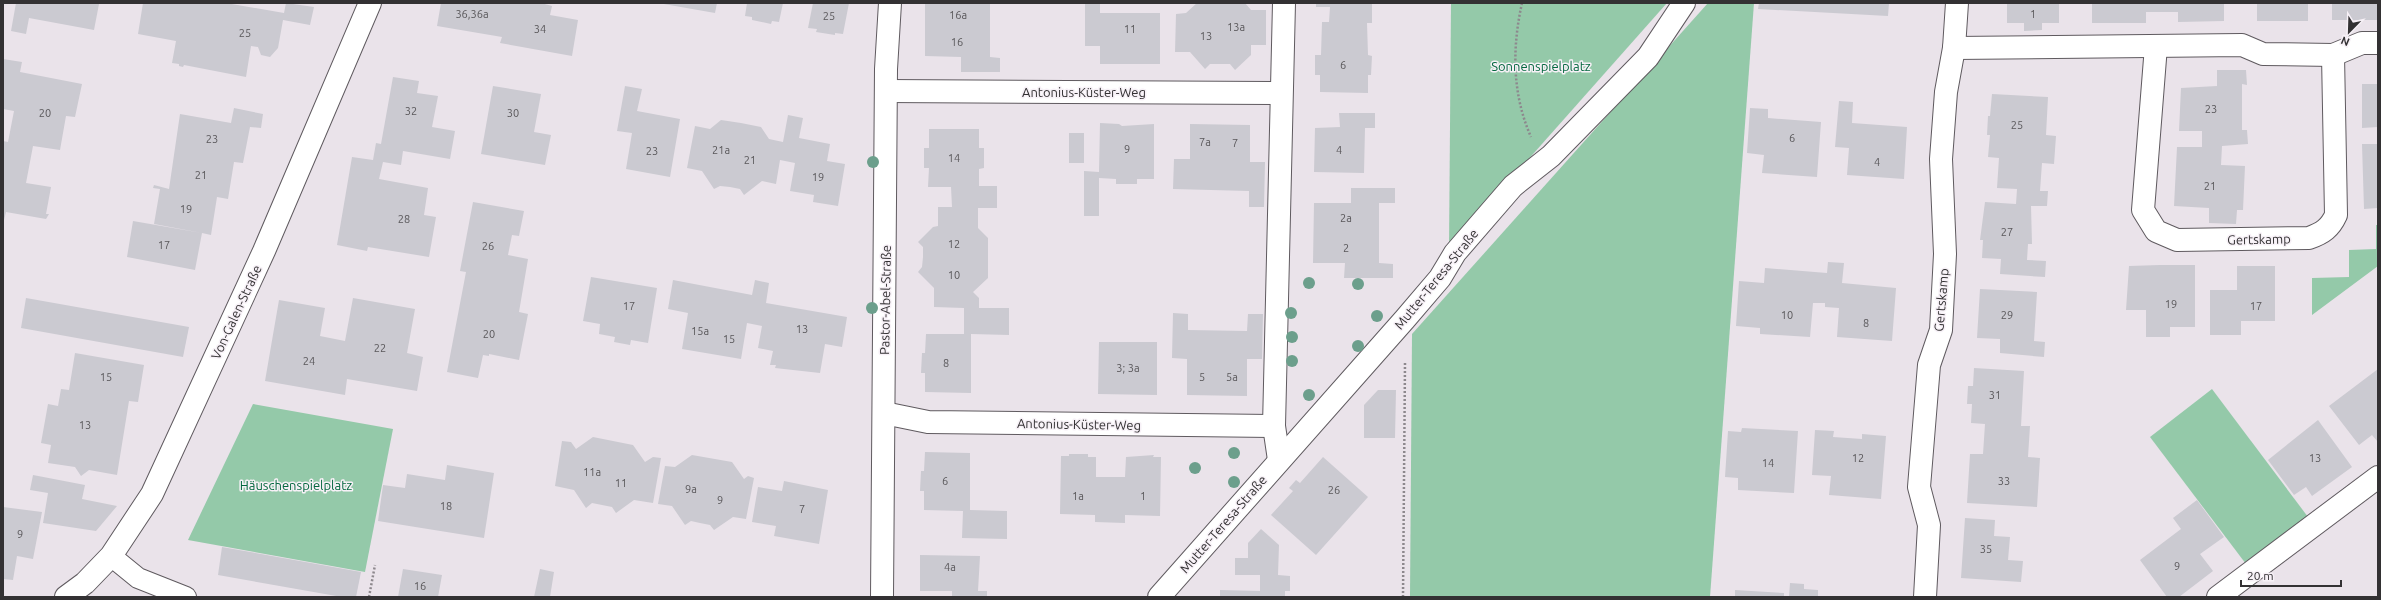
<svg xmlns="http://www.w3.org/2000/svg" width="2381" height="600" font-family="Ubuntu,sans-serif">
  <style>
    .green { fill: #94c9a9 }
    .building { fill: #cbcad1 }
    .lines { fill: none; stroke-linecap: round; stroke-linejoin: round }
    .lane-casing { stroke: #5f5a5f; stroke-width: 22 }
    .street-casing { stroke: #5f5a5f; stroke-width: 24 }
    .path { stroke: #8d888d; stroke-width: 2.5; stroke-dasharray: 2 2; stroke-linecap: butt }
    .lane { stroke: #fff; stroke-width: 20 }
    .street { stroke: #fff; stroke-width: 22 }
    .tree { fill: #6c9f8c }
    .labels { text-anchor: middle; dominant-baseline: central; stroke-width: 3; stroke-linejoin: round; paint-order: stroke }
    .number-label { font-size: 11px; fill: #59575a }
    .park-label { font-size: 13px; fill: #04683f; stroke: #f7f1f7 }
    .street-label { font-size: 13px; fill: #333133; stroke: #f7f1f7 }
  </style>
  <rect width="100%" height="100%" fill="#eae3ea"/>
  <g class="green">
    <polygon points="1451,3 1667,3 1449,249"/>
    <polygon points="1708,3 1754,3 1710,597 1410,597 1412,334"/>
    <polygon points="2376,225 2378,225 2378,266 2312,315 2312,278 2349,277 2349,250 2376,249"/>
    <polygon points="2212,389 2308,517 2246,564 2150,437"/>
    <polygon points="253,404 393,429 365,572 188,540"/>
  </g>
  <g class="building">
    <polygon points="16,3 99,4 94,30 29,18 26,34 11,31"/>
    <polygon points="143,3 226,3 284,13 286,3 314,7 310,25 283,20 278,48 270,57 261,55 258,47 251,46 246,77 184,65 183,67 179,66 179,64 172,63 176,41 138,34"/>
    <polygon points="441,3 541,3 552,6 550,15 578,20 572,56 500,43 502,37 437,26"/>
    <polygon points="658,3 717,3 715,13"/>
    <polygon points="747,3 783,3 779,22 772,21 771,24 752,20 752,17 745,16"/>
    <polygon points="813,3 849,3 843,34 835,33 835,35 816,32 817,29 808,28"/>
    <polygon points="925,3 990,3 990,57 1000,58 1000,72 961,72 961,57 925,56"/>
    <polygon points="1085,3 1100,3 1100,13 1160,13 1160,64 1100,64 1100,46 1085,46"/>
    <polygon points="1197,3 1245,3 1251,10 1266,10 1266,45 1251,45 1251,55 1235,70 1230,64 1210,64 1205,69 1190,52 1175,52 1176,14 1186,13"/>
    <polygon points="1316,3 1372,3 1372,23 1367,23 1368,55 1372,56 1371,75 1368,75 1368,93 1320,92 1320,75 1315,75 1315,55 1321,55 1322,22 1329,22 1330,7 1316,7"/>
    <polygon points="1759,3 1889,3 1888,16 1758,9"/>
    <polygon points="2007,3 2059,3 2059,23 2042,23 2042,30 2024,31 2024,23 2007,23"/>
    <polygon points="2092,3 2224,3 2224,21 2178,22 2178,12 2146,12 2146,23 2092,23"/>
    <rect x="2257" y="3" width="51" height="18"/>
    <rect x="2332" y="3" width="46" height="17"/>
    <polygon points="3,59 22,62 20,72 82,84 75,117 66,116 60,150 33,146 26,183 51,187 46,214 49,214 46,219 6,212 3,224 3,141 8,142 14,111 3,109"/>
    <polygon points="2217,70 2246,70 2247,85 2242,84 2242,130 2247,130 2248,144 2222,146 2221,165 2245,166 2243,210 2237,210 2236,224 2209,223 2209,208 2174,206 2177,147 2202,147 2202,131 2179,131 2181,88 2217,86"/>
    <polygon points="393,77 419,81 417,93 438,96 432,127 455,131 450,159 403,151 401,165 383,162 379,179 428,188 424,215 436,217 429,257 368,247 367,251 337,245 352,157 373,160 376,143 381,144"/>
    <polygon points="2362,84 2378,84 2378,127 2362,128"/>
    <polygon points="493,86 541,94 534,132 551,135 545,165 481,154"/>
    <polygon points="625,86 642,89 637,111 680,119 670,177 626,169 632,133 617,131"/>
    <polygon points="1992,94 2048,97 2046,135 2056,136 2054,164 2042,163 2040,191 2048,191 2047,206 2031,206 2032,244 2028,244 2027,260 2046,261 2045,277 2000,274 2001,259 1982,258 1983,240 1980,240 1985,202 2016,204 2017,189 1997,188 1999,158 1988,157 1990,135 1987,135 1988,116 1990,116"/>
    <polygon points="1839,101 1853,102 1852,123 1907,127 1904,179 1847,175 1849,148 1835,147"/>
    <polygon points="234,108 263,114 261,128 250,127 243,163 234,162 228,199 217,197 211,235 202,233 195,270 127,257 133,221 202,233 154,224 160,189 153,188 154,185 169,189 180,114 231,123"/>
    <polygon points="1750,108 1768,109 1768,118 1821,122 1817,177 1762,173 1764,155 1747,153"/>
    <polygon points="1339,113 1375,113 1375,128 1365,128 1364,173 1314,172 1315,128 1340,127"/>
    <polygon points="788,115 803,118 799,138 830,144 827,161 845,164 838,206 813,202 814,195 790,191 795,163 780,160 776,184 762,181 744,195 740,189 730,187 720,186 714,189 702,171 687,168 695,126 710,129 721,120 741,123 761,127 769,139 783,142"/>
    <polygon points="1100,123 1119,124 1122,126 1154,124 1154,179 1137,179 1137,184 1116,184 1116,179 1099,178 1099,216 1084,216 1084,171 1099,172"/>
    <polygon points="1190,124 1250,125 1250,162 1265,162 1264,207 1249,207 1249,191 1173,189 1174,159 1190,159"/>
    <polygon points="929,129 979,129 979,148 984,148 984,168 979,169 979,186 997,186 997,208 978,208 978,228 988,238 988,278 973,292 979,298 979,308 1009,308 1009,335 971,334 971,393 925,392 925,373 921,373 922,353 925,353 926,334 964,334 964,308 934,307 934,288 918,272 922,267 923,257 923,247 918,242 933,227 938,226 938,207 952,207 951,187 928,187 929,168 924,168 924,148 929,148"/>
    <rect x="1069" y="133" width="15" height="30"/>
    <polygon points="2362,144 2378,144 2378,208 2364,209"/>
    <polygon points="1351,188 1395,188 1395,203 1379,203 1379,263 1393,264 1393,278 1344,278 1345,263 1313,263 1314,203 1351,203"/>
    <polygon points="473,202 524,211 519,236 512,235 508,255 528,259 519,312 528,314 519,360 489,354 489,356 483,355 478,378 447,372 466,272 460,271"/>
    <polygon points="1828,262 1844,263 1842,283 1896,288 1892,341 1837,337 1839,308 1825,307 1825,303 1813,303 1810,337 1760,334 1760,328 1736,326 1739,281 1764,283 1765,268 1827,273"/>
    <polygon points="2160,265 2195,265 2195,327 2170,327 2170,337 2146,337 2146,310 2126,310 2129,266"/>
    <polygon points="2237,266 2275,266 2275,321 2241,321 2241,335 2210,335 2210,290 2237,290"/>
    <polygon points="591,277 657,288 648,343 631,340 630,345 614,342 615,337 599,334 600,324 583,321"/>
    <polygon points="673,280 752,295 755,280 769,283 766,303 847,317 842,347 825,344 820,373 775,368 776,365 770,365 773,351 758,348 762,326 747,323 741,359 682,349 688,313 668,309"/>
    <polygon points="1980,289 2037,292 2034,341 2045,342 2044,357 2000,353 2000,339 1977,338"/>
    <polygon points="26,298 189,327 183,357 21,328"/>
    <polygon points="353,298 415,309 407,353 423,357 417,391 347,379 345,395 265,381 279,300 325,308 320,336 345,341"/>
    <polygon points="1173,313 1188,314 1188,330 1247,331 1248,314 1263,314 1262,359 1247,359 1247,396 1187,395 1187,359 1172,358"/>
    <polygon points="1099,342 1157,342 1157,395 1098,394"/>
    <polygon points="75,353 144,365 138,402 129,401 117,475 89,470 81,476 75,467 48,463 51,445 41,443 48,404 58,406 61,389 69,390"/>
    <polygon points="1974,368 2024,371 2021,426 2030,426 2028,457 2040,458 2037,507 1967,503 1970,454 1983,454 1985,424 1971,423 1972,404 1967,404 1968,386 1973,386"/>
    <polygon points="2378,369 2378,442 2372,435 2359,445 2329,406"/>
    <polygon points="1378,390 1396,390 1395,438 1364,438 1364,405"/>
    <polygon points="2318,420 2352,467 2312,496 2306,487 2294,495 2268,460"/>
    <polygon points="1742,428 1798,431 1794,493 1738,490 1738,478 1725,477 1728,431 1741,432"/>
    <polygon points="1815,430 1834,431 1833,437 1862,439 1862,434 1886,436 1881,499 1829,495 1831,476 1812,475"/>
    <polygon points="593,437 633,445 645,462 653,457 661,458 653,503 634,500 616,513 612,507 592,503 586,508 574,490 555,486 562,441 571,442 576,449"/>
    <polygon points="925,452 970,453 970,510 1007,511 1007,539 962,538 963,511 924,510 924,491 920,491 921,471 924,471"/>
    <polygon points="1069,454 1088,454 1088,457 1096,457 1096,477 1125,477 1126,457 1154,455 1153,457 1161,457 1160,516 1125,515 1125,523 1095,522 1095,515 1060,514 1061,456 1069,456"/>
    <polygon points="692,455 732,462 744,479 748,476 754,478 746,519 733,517 714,530 710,525 700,523 691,521 685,525 672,506 658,504 665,466 675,467"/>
    <polygon points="1323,457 1368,497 1316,555 1271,515 1293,491 1289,488 1296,480 1300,483"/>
    <polygon points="447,465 494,473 484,538 378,521 383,485 405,488 407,474 445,480"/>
    <polygon points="33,475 85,485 82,499 117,506 96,531 43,523 48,493 30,490"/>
    <polygon points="784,481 828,490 819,544 774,536 776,526 752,522 758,487 782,491"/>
    <polygon points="2197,500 2224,537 2200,554 2213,571 2179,597 2167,597 2140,560 2181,529 2173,518"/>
    <polygon points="3,507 42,512 33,559 17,556 13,580 3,579"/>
    <polygon points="1965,518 1995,520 1994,536 2010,537 2008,560 2023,561 2021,582 1961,578"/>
    <polygon points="1261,529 1279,545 1278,575 1290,576 1290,591 1285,591 1285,597 1220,597 1220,590 1260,591 1260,575 1235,575 1235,558 1248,558 1248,543"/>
    <polygon points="222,547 361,572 356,597 342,597 218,575"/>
    <polygon points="920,555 980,556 978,591 987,591 987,597 952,597 952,591 920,591"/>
    <polygon points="403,569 442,575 438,597 398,597"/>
    <polygon points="540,569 554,572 550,597 534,597"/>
    <polygon points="1790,583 1804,584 1804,589 1818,590 1818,597 1789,597"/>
    <polygon points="1735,590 1784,593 1784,597 1735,597"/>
  </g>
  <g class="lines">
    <defs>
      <polyline id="lane" points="111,556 138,578 186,597"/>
      <g id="street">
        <path d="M 2156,46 L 2143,210 L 2156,231 L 2177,240 L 2309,238 C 2323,233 2330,228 2336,215 L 2333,55"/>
        <polyline points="1954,48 2242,45 2263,54 2333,55 2362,43 2378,43"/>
        <polyline points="886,91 1281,93"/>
        <polyline points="884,413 928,422 1274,426"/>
        <polyline points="1279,460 1274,426 1284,3"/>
        <polyline points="66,597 85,583 111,556 152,494 264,251 370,3"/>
        <polyline points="882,597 886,69 890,3"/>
        <polyline points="1159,597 1405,319 1440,278 1455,253 1513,186 1551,156 1648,57 1684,3"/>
        <polyline points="1925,597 1929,525 1919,487 1929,365 1941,330 1945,254 1941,159 1946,92 1954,48 1957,3"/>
        <polyline points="2218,597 2378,477"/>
      </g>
    </defs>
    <use href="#lane" class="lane-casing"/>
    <use href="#street" class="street-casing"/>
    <g class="path">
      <path d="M 1522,3 C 1512,48 1512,94 1531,137"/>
      <polyline points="369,597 375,565"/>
      <polyline points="1403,597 1405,363"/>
    </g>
    <use href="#lane" class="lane"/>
    <use href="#street" class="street"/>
  </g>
  <g class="tree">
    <circle cx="873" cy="162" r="6"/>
    <circle cx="1309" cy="283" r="6"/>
    <circle cx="1358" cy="284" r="6"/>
    <circle cx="872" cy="308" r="6"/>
    <circle cx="1291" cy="313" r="6"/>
    <circle cx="1377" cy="316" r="6"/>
    <circle cx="1292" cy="337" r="6"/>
    <circle cx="1358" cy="346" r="6"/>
    <circle cx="1292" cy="361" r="6"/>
    <circle cx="1309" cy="395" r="6"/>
    <circle cx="1234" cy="453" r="6"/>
    <circle cx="1195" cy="468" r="6"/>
    <circle cx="1234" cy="482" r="6"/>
  </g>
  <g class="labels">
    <g class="number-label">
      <text x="472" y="14">36,36a</text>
      <text x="2033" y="14">1</text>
      <text x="958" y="15">16a</text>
      <text x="829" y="16">25</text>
      <text x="1236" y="27">13a</text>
      <text x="540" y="29">34</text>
      <text x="1130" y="29">11</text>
      <text x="245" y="33">25</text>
      <text x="1206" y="36">13</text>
      <text x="957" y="42">16</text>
      <text x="1343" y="65">6</text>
      <text x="2211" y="109">23</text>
      <text x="411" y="111">32</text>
      <text x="45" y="113">20</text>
      <text x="513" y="113">30</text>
      <text x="2017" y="125">25</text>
      <text x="1792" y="138">6</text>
      <text x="212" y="139">23</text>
      <text x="1205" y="142">7a</text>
      <text x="1235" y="143">7</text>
      <text x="1127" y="149">9</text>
      <text x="721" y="150">21a</text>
      <text x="1339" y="150">4</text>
      <text x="652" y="151">23</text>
      <text x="954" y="158">14</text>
      <text x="750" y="160">21</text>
      <text x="1877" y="162">4</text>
      <text x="201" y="175">21</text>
      <text x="818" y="177">19</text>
      <text x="2210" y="186">21</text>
      <text x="186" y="209">19</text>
      <text x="1346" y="218">2a</text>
      <text x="404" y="219">28</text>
      <text x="2007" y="232">27</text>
      <text x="954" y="244">12</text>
      <text x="164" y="245">17</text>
      <text x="488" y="246">26</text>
      <text x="1346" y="248">2</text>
      <text x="954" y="275">10</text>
      <text x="2171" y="304">19</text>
      <text x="629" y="306">17</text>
      <text x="2256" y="306">17</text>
      <text x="1787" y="315">10</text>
      <text x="2007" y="315">29</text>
      <text x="1866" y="323">8</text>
      <text x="802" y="329">13</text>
      <text x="700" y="331">15a</text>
      <text x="489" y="334">20</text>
      <text x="729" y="339">15</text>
      <text x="380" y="348">22</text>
      <text x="309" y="361">24</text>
      <text x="946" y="363">8</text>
      <text x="1128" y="368">3; 3a</text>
      <text x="106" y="377">15</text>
      <text x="1202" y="377">5</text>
      <text x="1232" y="377">5a</text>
      <text x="1995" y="395">31</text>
      <text x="85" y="425">13</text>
      <text x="1858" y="458">12</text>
      <text x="2315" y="458">13</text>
      <text x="1768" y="463">14</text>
      <text x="592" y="472">11a</text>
      <text x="945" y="481">6</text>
      <text x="2004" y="481">33</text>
      <text x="621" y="483">11</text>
      <text x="691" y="489">9a</text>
      <text x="1334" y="490">26</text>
      <text x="1078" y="496">1a</text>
      <text x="1143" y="496">1</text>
      <text x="720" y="500">9</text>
      <text x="446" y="506">18</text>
      <text x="802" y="509">7</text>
      <text x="20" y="534">9</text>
      <text x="1986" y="549">35</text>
      <text x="2177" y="566">9</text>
      <text x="950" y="567">4a</text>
      <text x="420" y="586">16</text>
    </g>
    <g class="park-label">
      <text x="1541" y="66">Sonnenspielplatz</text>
      <text x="296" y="485">Häuschenspielplatz</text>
    </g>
    <g class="street-label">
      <text x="1084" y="92">Antonius-Küster-Weg</text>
      <text transform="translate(2259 239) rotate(-1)">Gertskamp</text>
      <text transform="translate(1436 279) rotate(-51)">Mutter-Teresa-Straße</text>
      <text transform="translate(885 300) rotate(-89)">Pastor-Abel-Straße</text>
      <text transform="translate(1941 300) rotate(-85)">Gertskamp</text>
      <text transform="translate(236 312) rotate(-65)">Von-Galen-Straße</text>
      <text transform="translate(1079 424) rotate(1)">Antonius-Küster-Weg</text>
      <text transform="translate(1223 524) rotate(-49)">Mutter-Teresa-Straße</text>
    </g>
  </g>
  <rect width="2381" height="600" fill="none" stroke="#333133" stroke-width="8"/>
  <g transform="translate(2349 32) rotate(203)" stroke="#f7f1f7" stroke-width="3" paint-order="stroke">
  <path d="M0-3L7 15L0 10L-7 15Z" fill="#333133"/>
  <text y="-6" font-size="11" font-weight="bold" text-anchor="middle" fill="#333133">N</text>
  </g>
  <path d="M2241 580v6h100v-6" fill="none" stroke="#333133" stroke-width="2"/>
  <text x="2247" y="580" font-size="12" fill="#333133" stroke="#f7f1f7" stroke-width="3" paint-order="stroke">20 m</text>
</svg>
